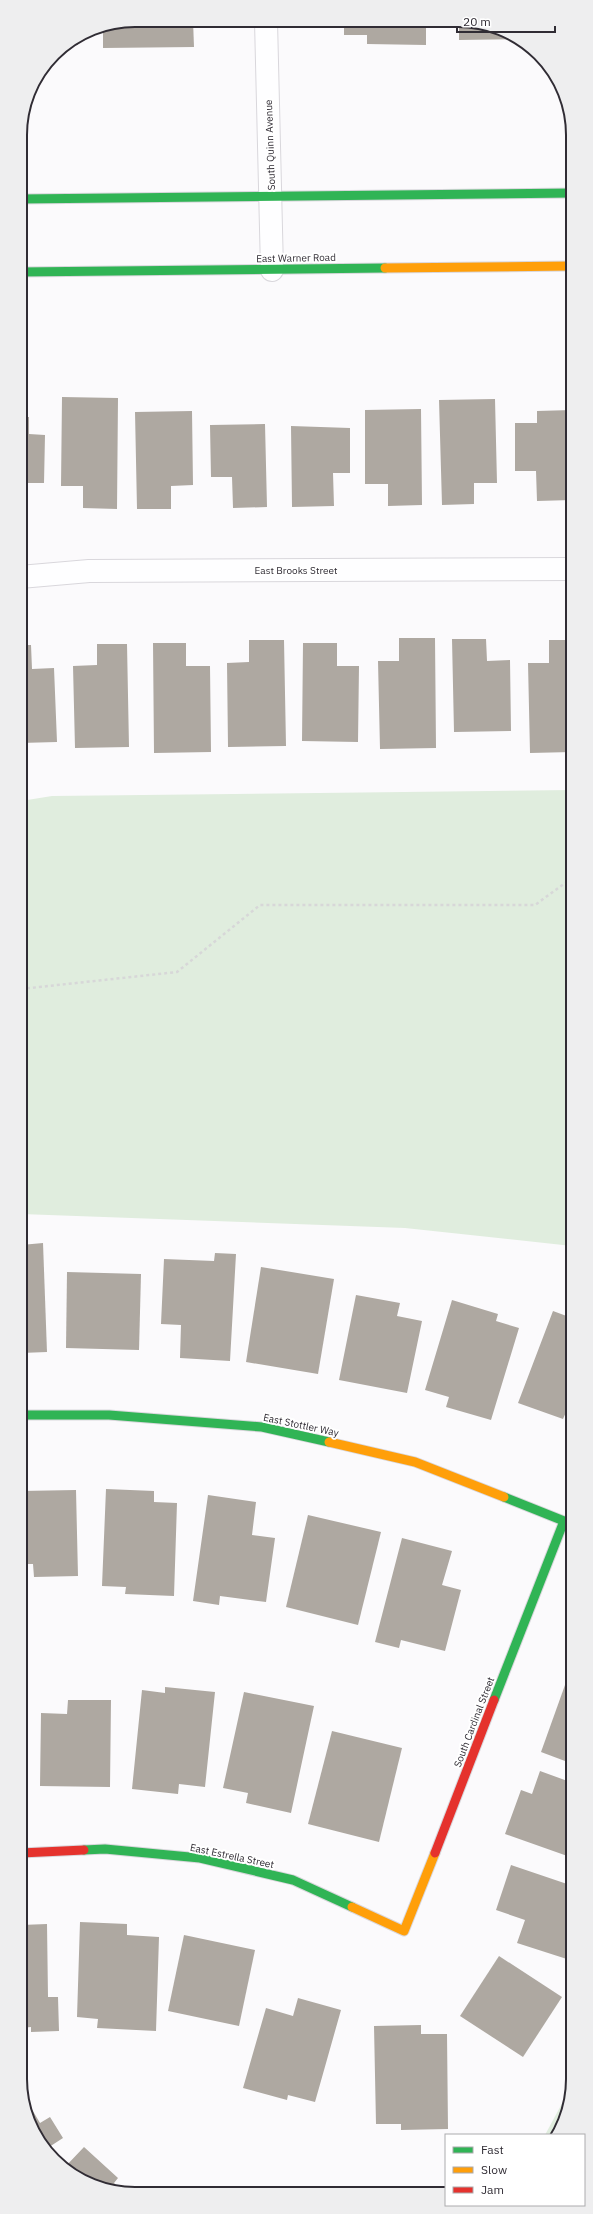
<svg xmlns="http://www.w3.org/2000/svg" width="593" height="2214" font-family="'IBM Plex Sans',sans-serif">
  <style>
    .green { fill: #e0edde }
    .building { fill: #aea8a1 }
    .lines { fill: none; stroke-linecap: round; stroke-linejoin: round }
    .street-casing { stroke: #d9d7dc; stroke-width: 24 }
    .fast-casing { stroke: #d9d7dc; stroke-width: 11 }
    .slow-casing { stroke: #d9d7dc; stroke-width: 11 }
    .jam-casing { stroke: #d9d7dc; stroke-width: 11 }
    .path { stroke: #d7d7d8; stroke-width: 2.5; stroke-dasharray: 3 3; stroke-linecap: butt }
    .street { stroke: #fefeff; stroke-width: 22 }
    .fast { stroke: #30b455; stroke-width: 9 }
    .slow { stroke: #ff9f0a; stroke-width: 9 }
    .jam { stroke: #e5322d; stroke-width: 9 }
    .labels { text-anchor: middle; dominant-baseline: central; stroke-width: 4; stroke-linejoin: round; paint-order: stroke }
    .street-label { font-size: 10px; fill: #302c34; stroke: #fff }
    .rim { fill: none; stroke: #302c34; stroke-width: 2 }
  </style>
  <rect width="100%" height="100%" fill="#fbfafc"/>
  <g class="green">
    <polygon points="572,790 572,1246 405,1228 21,1214 21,801 52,796"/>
    <polygon points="573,2083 564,2123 557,2135 545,2135"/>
  </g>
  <g class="building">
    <polygon points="135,20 193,20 194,47 103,48 103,26"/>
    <polygon points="344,21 426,22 426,45 367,44 367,35 344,35"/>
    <polygon points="459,22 481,22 520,39 459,40"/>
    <polygon points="77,38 78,45 66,46 68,44"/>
    <polygon points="62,397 118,398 117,509 83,508 83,486 61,486"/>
    <polygon points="495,399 497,483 474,483 474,504 442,505 439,400"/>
    <polygon points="421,409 422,505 388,506 388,484 365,484 365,410"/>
    <polygon points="572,410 572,500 537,501 536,471 515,471 515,423 537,423 537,411"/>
    <polygon points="192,411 193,485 171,486 171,509 137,509 135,412"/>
    <polygon points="20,417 29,417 29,434 45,435 44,483 26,483 25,507 20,507"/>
    <polygon points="265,424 267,507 233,508 232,477 211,477 210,425"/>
    <polygon points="291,426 350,428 350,473 333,473 334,506 292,507"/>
    <polygon points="399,638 435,638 436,748 380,749 378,661 399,661"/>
    <polygon points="452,639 486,639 487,661 510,660 511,731 454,732"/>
    <polygon points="249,640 284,640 286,746 228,747 227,663 249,662"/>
    <polygon points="549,640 572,640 572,752 530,753 528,663 549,663"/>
    <polygon points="153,643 186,643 186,666 210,666 211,752 154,753"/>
    <polygon points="303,643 337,643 337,666 359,666 358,742 302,741"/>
    <polygon points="97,644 127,644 129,747 75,748 73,666 97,665"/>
    <polygon points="20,645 31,645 32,669 54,668 57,742 20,743"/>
    <polygon points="43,1243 47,1352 21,1353 21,1245"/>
    <polygon points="215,1253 236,1254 230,1361 180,1358 181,1325 161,1324 164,1259 214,1261"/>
    <polygon points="261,1267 334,1279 318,1374 246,1362"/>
    <polygon points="67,1272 141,1274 139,1350 66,1348"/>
    <polygon points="356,1295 400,1303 397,1316 422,1321 407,1393 339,1380"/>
    <polygon points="452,1300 498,1314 496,1321 519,1328 491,1420 446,1407 449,1397 425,1390"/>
    <polygon points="553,1311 572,1318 572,1412 567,1410 563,1419 518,1403"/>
    <polygon points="106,1489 154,1491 154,1502 177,1503 174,1596 125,1594 126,1587 102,1586"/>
    <polygon points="76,1490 78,1576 34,1577 33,1564 21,1564 21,1491"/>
    <polygon points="208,1495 256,1502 252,1535 275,1538 266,1602 220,1596 219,1605 193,1601"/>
    <polygon points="308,1515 381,1532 358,1625 286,1607"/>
    <polygon points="402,1538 452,1551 442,1585 461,1590 445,1651 401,1640 399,1648 375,1642"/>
    <polygon points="565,1685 573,1687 573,1764 541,1752"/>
    <polygon points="165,1687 215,1692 205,1787 179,1784 178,1794 132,1789 142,1690 165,1693"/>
    <polygon points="244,1692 314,1706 291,1813 246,1803 248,1793 223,1788"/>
    <polygon points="68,1700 111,1700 110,1787 40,1786 41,1713 67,1714"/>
    <polygon points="332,1731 402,1748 379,1842 308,1824"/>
    <polygon points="540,1771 573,1783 573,1858 505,1834 521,1790 532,1794"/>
    <polygon points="511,1865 573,1886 573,1961 517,1943 525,1920 496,1910"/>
    <polygon points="80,1922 127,1924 127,1935 159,1937 156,2031 97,2028 98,2019 77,2017"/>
    <polygon points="47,1924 48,1997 58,1997 59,2031 31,2032 31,2027 21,2028 21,1925"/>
    <polygon points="184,1935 255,1950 239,2026 168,2011"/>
    <polygon points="499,1956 562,1997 523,2057 460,2016"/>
    <polygon points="298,1998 341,2010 315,2102 288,2095 287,2100 243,2088 266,2008 293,2016"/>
    <polygon points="421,2025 421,2034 447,2034 448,2129 401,2130 401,2124 376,2124 374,2026"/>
    <polygon points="21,2091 40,2123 50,2117 63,2138 46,2149 32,2130"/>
    <polygon points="84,2147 118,2178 114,2183 124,2192 112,2192 65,2167"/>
  </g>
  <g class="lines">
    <defs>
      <g id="street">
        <polyline points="266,21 272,270"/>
        <polyline points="20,577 89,571 572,569"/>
      </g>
      <g id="fast">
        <polyline points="20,199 572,193"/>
        <polyline points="20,272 385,268"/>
        <polyline points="21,1415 109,1415 262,1427 329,1442"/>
        <polyline points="494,1700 564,1521 504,1497"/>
        <polyline points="84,1850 105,1849 200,1858 293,1880 352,1907"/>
      </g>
      <g id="slow">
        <polyline points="385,268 572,266"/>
        <polyline points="329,1442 415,1462 504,1497"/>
        <polyline points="352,1907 404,1931 435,1853"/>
      </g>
      <g id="jam">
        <polyline points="21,1853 84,1850"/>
        <polyline points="435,1853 494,1700"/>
      </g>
    </defs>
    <use href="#street" class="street-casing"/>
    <use href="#fast" class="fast-casing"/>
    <use href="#slow" class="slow-casing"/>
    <use href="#jam" class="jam-casing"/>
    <polyline class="path" points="21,989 177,972 260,905 535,905 572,878"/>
    <use href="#street" class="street"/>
    <use href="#fast" class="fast"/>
    <use href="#slow" class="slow"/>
    <use href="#jam" class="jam"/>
  </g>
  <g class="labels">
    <g class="street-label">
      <text transform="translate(270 145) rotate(-92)">South Quinn Avenue</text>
      <text transform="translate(296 258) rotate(-1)">East Warner Road</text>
      <text x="296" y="570">East Brooks Street</text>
      <text transform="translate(301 1425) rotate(12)">East Stottler Way</text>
      <text transform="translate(474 1722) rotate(-69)">South Cardinal Street</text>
      <text transform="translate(232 1856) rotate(12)">East Estrella Street</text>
    </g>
  </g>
  <path d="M0 0H593V2214H0ZM135 27H458A108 108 0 0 1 566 135V2079A108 108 0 0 1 458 2187H135A108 108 0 0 1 27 2079V135A108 108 0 0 1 135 27Z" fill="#eeeeef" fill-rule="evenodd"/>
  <path class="rim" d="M135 27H458A108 108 0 0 1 566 135V2079A108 108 0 0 1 458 2187H135A108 108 0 0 1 27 2079V135A108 108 0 0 1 135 27Z"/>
  <rect x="445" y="2134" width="140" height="72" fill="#ffffff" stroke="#acabae"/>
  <rect x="453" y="2147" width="20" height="6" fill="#30b455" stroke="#acabae"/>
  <text x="481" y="2154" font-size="12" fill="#302c34">Fast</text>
  <rect x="453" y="2167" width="20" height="6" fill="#ff9f0a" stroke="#acabae"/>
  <text x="481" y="2174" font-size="12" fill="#302c34">Slow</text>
  <rect x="453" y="2187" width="20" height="6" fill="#e5322d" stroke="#acabae"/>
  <text x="481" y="2194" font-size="12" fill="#302c34">Jam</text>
  <path d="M457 26v6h98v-6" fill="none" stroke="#302c34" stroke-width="2"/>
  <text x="463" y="26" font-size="12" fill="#302c34" stroke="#ffffff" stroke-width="3" paint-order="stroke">20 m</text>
</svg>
